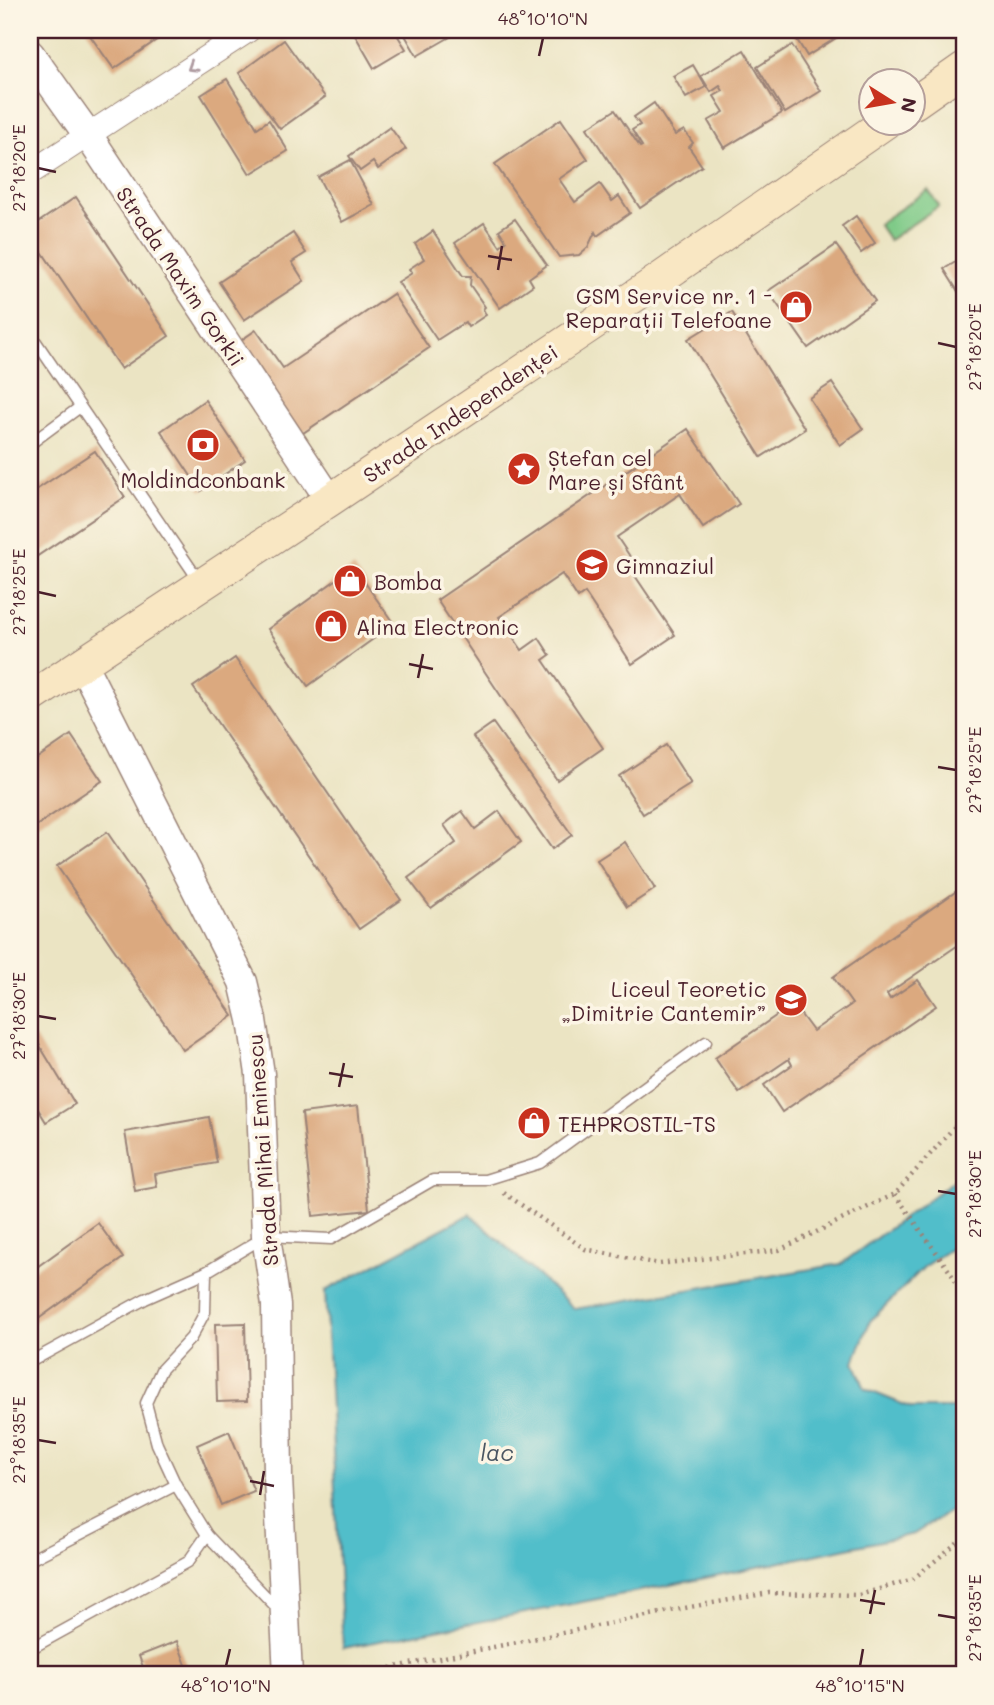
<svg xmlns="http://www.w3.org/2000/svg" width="994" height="1705" font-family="Mali,sans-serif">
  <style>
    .green { fill: #7fca88; stroke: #64745a; stroke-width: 2 }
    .water { fill: #51beca; stroke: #4e6e7a; stroke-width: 2 }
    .building { fill: #dba97f }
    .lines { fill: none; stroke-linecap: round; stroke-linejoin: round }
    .service-casing { stroke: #9a8277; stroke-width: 13 }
    .minor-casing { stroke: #9a8277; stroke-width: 25 }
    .tertiary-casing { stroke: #9a8277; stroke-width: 31 }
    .secondary-casing { stroke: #9a8277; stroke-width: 34 }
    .path { stroke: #9a8277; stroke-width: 4.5; stroke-dasharray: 2 5; stroke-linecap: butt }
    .service { stroke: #fff; stroke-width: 10 }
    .minor { stroke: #fff; stroke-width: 23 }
    .tertiary { stroke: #fff; stroke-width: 28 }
    .secondary { stroke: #f9e7c3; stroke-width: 32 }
    .oneway { stroke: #ae9aa0 }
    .ticks { fill: none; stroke: #4a1f2b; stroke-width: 2.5 }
    .labels { text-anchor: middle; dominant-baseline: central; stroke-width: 7; stroke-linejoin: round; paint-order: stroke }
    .street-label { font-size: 21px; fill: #4a1f2b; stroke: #fcf5e5 }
    .poi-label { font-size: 21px; fill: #4a1f2b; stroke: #fcf5e5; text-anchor: start }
    .water-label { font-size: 23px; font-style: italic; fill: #4c5763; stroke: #fcf5e5 }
    .neatline { fill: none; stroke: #4a1f2b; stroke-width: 2.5 }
    .ticks-label { font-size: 18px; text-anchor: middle; fill: #4a1f2b }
  </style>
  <rect width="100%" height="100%" fill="#fcf5e5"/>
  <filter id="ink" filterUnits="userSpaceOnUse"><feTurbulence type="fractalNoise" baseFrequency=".0143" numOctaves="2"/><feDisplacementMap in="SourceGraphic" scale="14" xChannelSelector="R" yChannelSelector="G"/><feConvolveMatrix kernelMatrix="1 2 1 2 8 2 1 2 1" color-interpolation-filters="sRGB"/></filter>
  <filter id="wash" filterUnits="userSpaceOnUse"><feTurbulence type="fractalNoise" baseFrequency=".00686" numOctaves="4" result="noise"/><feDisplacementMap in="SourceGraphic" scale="28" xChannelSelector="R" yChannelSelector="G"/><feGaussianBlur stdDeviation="1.57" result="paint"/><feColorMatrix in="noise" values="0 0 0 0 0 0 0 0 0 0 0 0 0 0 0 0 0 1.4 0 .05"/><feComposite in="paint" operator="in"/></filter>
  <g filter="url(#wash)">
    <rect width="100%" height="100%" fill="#ebe4c3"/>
    <polygon class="green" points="928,190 939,206 889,240 878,224"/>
    <polygon class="water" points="964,1173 964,1240 926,1265 870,1321 854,1362 865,1389 912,1408 964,1408 964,1502 914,1534 686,1582 343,1648 325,1291 470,1214 575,1309 841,1264"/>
    <g id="blocks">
      <g class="building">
        <polygon points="86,30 156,30 161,37 114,69"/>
        <polygon points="352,30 394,30 406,49 374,68"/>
        <polygon points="402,30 455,30 457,33 417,56"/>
        <polygon points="791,30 849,30 807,56"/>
        <polygon points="284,40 325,97 280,129 239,73"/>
        <polygon points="792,45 821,91 785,113 757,67"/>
        <polygon points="744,50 782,113 724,148 708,121 724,112 714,96 723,91 720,86 711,92 701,76"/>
        <polygon points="693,65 706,87 686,98 673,76"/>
        <polygon points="227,79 257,128 269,120 288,151 250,174 201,95"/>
        <polygon points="654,103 675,135 684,130 693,143 689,147 702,166 640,208 587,128 615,110 640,147 642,146 632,130 640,125 634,117"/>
        <polygon points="561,119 588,159 559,179 575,202 600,184 612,201 619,196 630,213 597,236 595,232 588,247 579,255 559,257 495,164"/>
        <polygon points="390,127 406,149 378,169 373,162 360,171 349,156"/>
        <polygon points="350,160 374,205 342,222 318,177"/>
        <polygon points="76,197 169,336 121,369 30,234 30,228"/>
        <polygon points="856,216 875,243 861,253 842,226"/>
        <polygon points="515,219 547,265 529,278 533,285 500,308 455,243 484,223 500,246 506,241 499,230"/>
        <polygon points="433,231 463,276 471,276 470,285 485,307 483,309 486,315 468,327 465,322 437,340 398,282 412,273 409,269 424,259 415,244"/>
        <polygon points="293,233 306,253 292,262 304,281 244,320 219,282"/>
        <polygon points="836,245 875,301 808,348 768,291"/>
        <polygon points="964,257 964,301 944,269"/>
        <polygon points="393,294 429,348 300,435 240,346 243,339 256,330 283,368"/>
        <polygon points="732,312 805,429 761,457 688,339"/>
        <polygon points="832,383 863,429 840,445 809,398"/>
        <polygon points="205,400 245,460 201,491 161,431"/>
        <polygon points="688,429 739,504 703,528 680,494 617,537 633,561 627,564 675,635 632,664 585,593 578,598 562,574 499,617 522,650 539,638 550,655 543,660 603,748 557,780 437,600"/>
        <polygon points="95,451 125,497 30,561 30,494"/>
        <polygon points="354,567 394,624 308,686 268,629"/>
        <polygon points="235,658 401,900 359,929 193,687"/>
        <polygon points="493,723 572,835 552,849 473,737"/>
        <polygon points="71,735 102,781 30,830 30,763"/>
        <polygon points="666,745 691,784 643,814 619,776"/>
        <polygon points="462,811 475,829 499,811 521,842 431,908 408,878 456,843 444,825"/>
        <polygon points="107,832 233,1016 183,1050 57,866"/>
        <polygon points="625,842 655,889 627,907 597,860"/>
        <polygon points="964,886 964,941 887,994 890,999 918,980 936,1006 782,1112 764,1085 792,1065 789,1059 739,1093 715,1058 793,1004 813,1031 852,1004 833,977"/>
        <polygon points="30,1038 35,1038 75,1104 46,1122 30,1096"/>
        <polygon points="358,1106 369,1210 313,1216 302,1113"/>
        <polygon points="209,1117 217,1163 155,1174 157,1187 135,1191 125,1132"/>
        <polygon points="98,1223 123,1258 30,1325 30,1272"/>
        <polygon points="245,1323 247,1401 217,1402 215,1324"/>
        <polygon points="229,1431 254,1491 221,1505 197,1445"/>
        <polygon points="177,1641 189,1673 183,1675 146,1675 139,1656"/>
      </g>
    </g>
  </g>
  <g filter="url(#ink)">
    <use href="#blocks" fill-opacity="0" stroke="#9a8277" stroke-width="2"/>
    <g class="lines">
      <defs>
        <g id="service">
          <polyline points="30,333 200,582"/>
          <polyline points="30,444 80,407"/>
          <polyline points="206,1272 205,1312 191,1338 161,1370 146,1403 157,1444 176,1485 207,1535 278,1609"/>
          <polyline points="30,1362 145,1299 206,1272 266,1236 331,1239 433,1180 485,1180 540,1163 706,1042"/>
          <polyline points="30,1560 176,1485"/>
          <polyline points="30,1649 188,1562 207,1535"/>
        </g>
        <g id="minor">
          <polyline points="962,30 964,33"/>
          <polyline points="30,173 249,30"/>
        </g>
        <g id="tertiary">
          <polyline points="30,54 88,135 330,500"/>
          <polyline points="82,663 243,982 252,1020 260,1074 266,1236 276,1305 278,1478 288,1675"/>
        </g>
        <g id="secondary">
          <polyline points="914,103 964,68"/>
          <polyline points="30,698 330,500 651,285 886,122"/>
        </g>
      </defs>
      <use href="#service" class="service-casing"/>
      <use href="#minor" class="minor-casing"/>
      <use href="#tertiary" class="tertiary-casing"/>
      <use href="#secondary" class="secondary-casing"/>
      <g class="path">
        <polyline points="504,1193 585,1249 659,1264 779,1250 895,1194 964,1116"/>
        <polyline points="895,1194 950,1272 964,1296"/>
        <polyline points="356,1675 690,1607 769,1593 859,1595 913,1579 964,1537"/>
      </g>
      <use href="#service" class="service"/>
      <use href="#minor" class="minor"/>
      <use href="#tertiary" class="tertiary"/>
      <use href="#secondary" class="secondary"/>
    </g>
    <defs><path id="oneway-chevron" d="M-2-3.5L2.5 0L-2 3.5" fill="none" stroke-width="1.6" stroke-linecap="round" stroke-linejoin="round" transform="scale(1.75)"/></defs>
    <use class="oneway" href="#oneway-chevron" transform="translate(192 67) rotate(147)"/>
  </g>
  <path class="ticks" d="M 539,56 L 543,38M 38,168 L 56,172M 488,256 L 512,260M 498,270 L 502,246M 938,343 L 956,347M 38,592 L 56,596M 409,664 L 433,669M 418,678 L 423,654M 938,767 L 956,770M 38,1016 L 56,1019M 329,1073 L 353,1077M 339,1087 L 344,1063M 938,1191 L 956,1194M 38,1440 L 56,1443M 250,1481 L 274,1486M 260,1495 L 264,1471M 860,1600 L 885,1604M 870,1614 L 875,1590M 938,1615 L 956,1618M 226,1666 L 230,1649M 860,1666 L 863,1649"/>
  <defs>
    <symbol id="shop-disc" viewBox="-11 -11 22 22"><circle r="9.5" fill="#c8321e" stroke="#fcf5e5"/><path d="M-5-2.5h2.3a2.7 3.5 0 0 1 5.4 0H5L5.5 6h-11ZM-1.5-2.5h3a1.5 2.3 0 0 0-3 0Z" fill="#fff"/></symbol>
    <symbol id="bank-disc" viewBox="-11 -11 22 22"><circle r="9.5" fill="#c8321e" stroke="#fcf5e5"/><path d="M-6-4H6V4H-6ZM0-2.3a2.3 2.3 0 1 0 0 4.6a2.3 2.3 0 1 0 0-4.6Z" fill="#fff"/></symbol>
    <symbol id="sight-disc" viewBox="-11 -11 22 22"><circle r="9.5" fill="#c8321e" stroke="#fcf5e5"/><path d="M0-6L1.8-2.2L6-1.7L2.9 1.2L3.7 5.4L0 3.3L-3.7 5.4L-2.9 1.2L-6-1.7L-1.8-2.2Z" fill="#fff"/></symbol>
    <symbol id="school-disc" viewBox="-11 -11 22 22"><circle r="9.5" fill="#c8321e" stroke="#fcf5e5"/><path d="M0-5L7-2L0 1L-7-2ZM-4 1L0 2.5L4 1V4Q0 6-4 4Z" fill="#fff"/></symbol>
  </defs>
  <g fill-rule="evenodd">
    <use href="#shop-disc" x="777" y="288" width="38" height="38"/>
    <use href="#bank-disc" x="184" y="426" width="38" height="38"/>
    <use href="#sight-disc" x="505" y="450" width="38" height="38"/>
    <use href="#school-disc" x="573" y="546" width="38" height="38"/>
    <use href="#shop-disc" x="331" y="562" width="38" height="38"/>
    <use href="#shop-disc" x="312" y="607" width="38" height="38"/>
    <use href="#school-disc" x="772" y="981" width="38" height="38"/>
    <use href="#shop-disc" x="515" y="1104" width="38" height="38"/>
  </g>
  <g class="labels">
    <g class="street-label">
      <text transform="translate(181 276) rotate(56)">Strada Maxim Gorkii</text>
      <text transform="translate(460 413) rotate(-34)">Strada Independenței</text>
      <text transform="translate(262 1150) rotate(-94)">Strada Mihai Eminescu</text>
    </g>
    <g class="poi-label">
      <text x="772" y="295" text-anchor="end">GSM Service nr. 1 -<tspan x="772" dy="24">Reparații Telefoane</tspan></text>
      <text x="548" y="457">Ștefan cel<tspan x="548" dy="24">Mare și Sfânt</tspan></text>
      <text x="203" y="479" text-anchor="middle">Moldindconbank</text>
      <text x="616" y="565">Gimnaziul</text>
      <text x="374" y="581">Bomba</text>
      <text x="356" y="626">Alina Electronic</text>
      <text x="766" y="988" text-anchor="end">Liceul Teoretic<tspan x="766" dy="24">„Dimitrie Cantemir”</tspan></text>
      <text x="558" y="1123">TEHPROSTIL-TS</text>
    </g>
    <g class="water-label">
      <text x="497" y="1452">lac</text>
    </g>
  </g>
  <rect width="994" height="1705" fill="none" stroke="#fcf5e5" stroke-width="77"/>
  <g transform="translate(892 102) rotate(101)"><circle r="33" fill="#fcf5e5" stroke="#b59f9b" stroke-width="2"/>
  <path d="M0-5L12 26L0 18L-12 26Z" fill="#c8321e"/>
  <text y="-10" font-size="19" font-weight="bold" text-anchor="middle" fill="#4a1f2b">N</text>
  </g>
  <rect x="38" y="38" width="918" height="1628" class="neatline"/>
  <g class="ticks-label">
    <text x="543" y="25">48°10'10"N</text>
    <text transform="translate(19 168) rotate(-90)" y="6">27°18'20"E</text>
    <text transform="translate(975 347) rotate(-90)" y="6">27°18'20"E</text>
    <text transform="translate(19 592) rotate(-90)" y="6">27°18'25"E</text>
    <text transform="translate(975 770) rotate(-90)" y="6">27°18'25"E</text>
    <text transform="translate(19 1016) rotate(-90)" y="6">27°18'30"E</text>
    <text transform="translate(975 1194) rotate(-90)" y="6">27°18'30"E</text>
    <text transform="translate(19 1440) rotate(-90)" y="6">27°18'35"E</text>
    <text transform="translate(975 1618) rotate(-90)" y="6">27°18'35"E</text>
    <text x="226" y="1692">48°10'10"N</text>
    <text x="860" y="1692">48°10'15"N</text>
  </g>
</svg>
